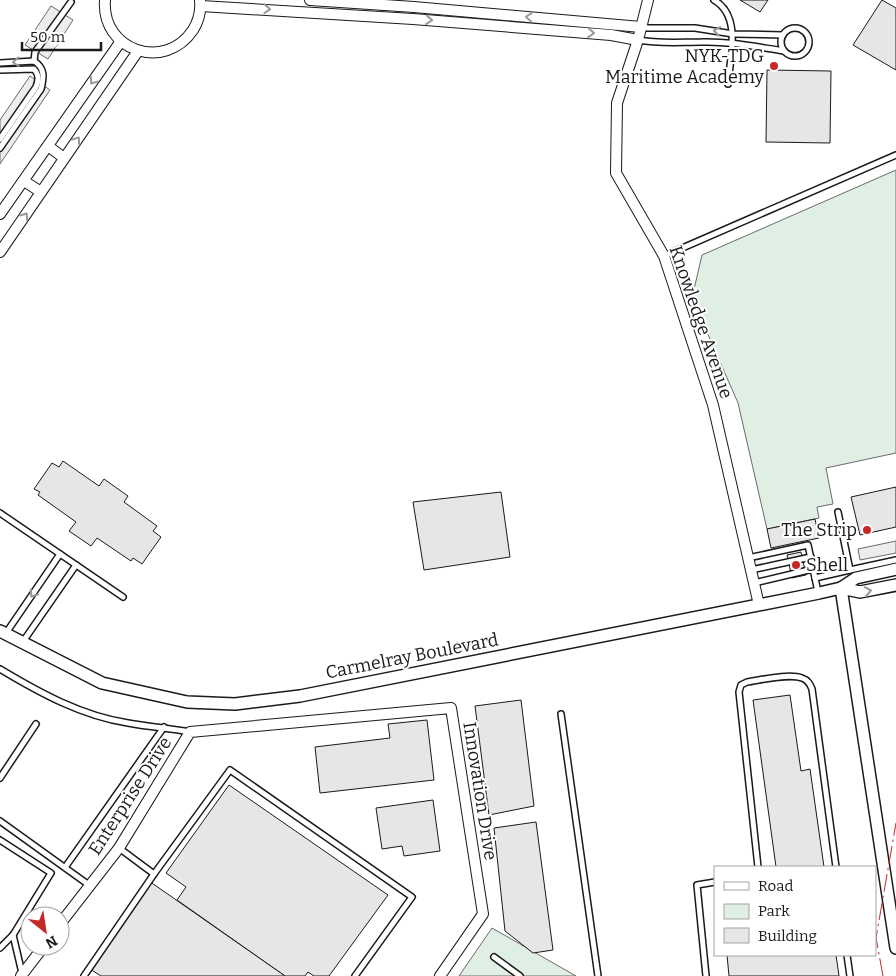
<svg xmlns="http://www.w3.org/2000/svg" width="896" height="976" font-family="Bitter,serif">
  <style>
    .green { fill: #e0efe3; stroke: #6a6a6a }
    .parking { fill: #ededed; stroke: #6a6a6a }
    .building { fill: #e6e6e6; stroke: #1a1a1a }
    .lines { fill: none; stroke-linecap: round; stroke-linejoin: round }
    .service-casing { stroke: #1a1a1a; stroke-width: 8 }
    .minor-casing { stroke: #1a1a1a; stroke-width: 12 }
    .tertiary-casing { stroke: #1a1a1a; stroke-width: 14 }
    .service { stroke: #fff; stroke-width: 5 }
    .minor { stroke: #fff; stroke-width: 10 }
    .tertiary { stroke: #fff; stroke-width: 11 }
    .power { stroke: #c62828; stroke-width: 1; stroke-dasharray: 18 4 2.5 4; stroke-linecap: butt }
    .oneway { stroke: #989898 }
    .poi-dot { fill: #c62828; stroke: #fff; stroke-width: 2 }
    .labels { text-anchor: middle; dominant-baseline: central; stroke-width: 4; stroke-linejoin: round; paint-order: stroke }
    .poi-label { font-size: 18px; fill: #1a1a1a; stroke: #fff; text-anchor: end }
    .street-label { font-size: 18px; fill: #1a1a1a; stroke: #fff }
  </style>
  <rect width="100%" height="100%" fill="#fff"/>
  <g class="green">
    <polygon points="896,170 896,453 826,468 833,504 817,507 819,518 767,529 738,403 692,298 702,255"/>
    <polygon points="492,928 576,976 459,976"/>
  </g>
  <g class="parking">
    <polygon points="51,6 73,20 48,59 25,45"/>
    <polygon points="30,76 50,90 0,164 0,120"/>
    <polygon points="896,541 896,553 860,560 858,549"/>
  </g>
  <g class="building">
    <polygon points="740,0 768,0 760,12"/>
    <polygon points="882,0 896,8 896,70 853,45"/>
    <polygon points="767,70 831,71 830,143 766,142"/>
    <polygon points="63,461 99,486 104,479 128,496 124,502 157,526 153,531 161,537 142,564 133,558 131,561 97,538 91,546 69,531 76,522 38,495 40,492 34,489 52,463 59,467"/>
    <polygon points="896,487 896,527 860,535 851,497"/>
    <polygon points="501,492 510,557 424,570 413,502"/>
    <polygon points="815,519 819,538 771,548 767,529"/>
    <polygon points="801,552 806,575 792,578 787,555"/>
    <polygon points="790,695 801,771 810,769 824,867 776,867 753,700"/>
    <polygon points="521,700 534,806 489,815 475,706"/>
    <polygon points="427,720 434,780 320,793 315,747 390,738 388,724"/>
    <polygon points="229,785 388,895 329,976 314,976 308,972 305,976 285,976 177,900 186,887 166,873"/>
    <polygon points="433,800 440,851 404,856 402,846 382,849 376,808"/>
    <polygon points="536,822 553,950 533,953 505,931 494,828"/>
    <polygon points="149,881 285,976 101,976 90,969"/>
    <polygon points="727,955 836,955 839,976 729,976"/>
  </g>
  <g class="lines">
    <defs>
      <g id="service">
        <path d="M 714,0 C 742,16 730,57 728,84"/>
        <polyline points="641,27 648,28 695,28 733,34 783,35"/>
        <circle cx="795" cy="42" r="14"/>
        <path d="M 638,40 C 660,44 680,42 701,42 C 729,41 757,47 784,51"/>
        <polyline points="34,61 35,52 71,2"/>
        <path d="M 0,63 L 34,61 C 45,68 44,77 41,89 L 0,148"/>
        <path d="M 0,70 L 34,69 C 39,75 39,79 36,87 L 0,139"/>
        <polyline points="664,256 896,155"/>
        <polyline points="838,512 850,570 896,560"/>
        <polyline points="0,513 123,597"/>
        <polyline points="748,558 808,545 818,592"/>
        <polyline points="751,570 811,557"/>
        <polyline points="815,578 850,570"/>
        <polyline points="754,583 813,569"/>
        <polyline points="6,633 60,554"/>
        <polyline points="22,643 76,565"/>
        <path d="M 0,669 C 40,693 82,716 128,723 C 149,727 169,728 190,732"/>
        <polyline points="561,714 598,976"/>
        <polyline points="0,778 36,724"/>
        <polyline points="0,821 89,885"/>
        <polyline points="0,840 51,873 13,935 0,948"/>
        <polyline points="119,848 154,874"/>
        <polyline points="66,866 164,727"/>
        <path d="M 758,867 L 739,692 L 741,685 L 747,682 C 761,680 789,673 802,678 C 808,680 810,684 812,689 L 836,867"/>
        <polyline points="13,935 22,973"/>
        <polyline points="847,955 850,976"/>
        <polyline points="494,957 520,976"/>
        <polyline points="84,976 154,874 230,770 412,897 355,976"/>
        <polyline points="706,976 697,885 715,882"/>
      </g>
      <g id="minor">
        <path d="M 105,0 C 101,51 165,72 193,30 C 198,22 201,11 200,1"/>
        <polyline points="310,0 414,7 641,27"/>
        <polyline points="648,0 638,40 617,103 616,173 664,256 713,405 759,605"/>
        <polyline points="201,6 413,19 611,35 638,40"/>
        <polyline points="48,146 64,158"/>
        <polyline points="24,181 41,192"/>
        <polyline points="0,214 121,41"/>
        <polyline points="0,252 138,51"/>
        <polyline points="60,924 119,848 190,732 451,708 483,914 440,976"/>
        <polyline points="21,976 44,946"/>
      </g>
      <g id="tertiary">
        <polyline points="841,588 896,948"/>
        <polyline points="841,588 860,592 896,585"/>
        <polyline points="0,631 102,683 187,702 235,704 300,696 819,593 841,588 856,578 896,569"/>
      </g>
    </defs>
    <use href="#service" class="service-casing"/>
    <use href="#minor" class="minor-casing"/>
    <use href="#tertiary" class="tertiary-casing"/>
    <use href="#service" class="service"/>
    <use href="#minor" class="minor"/>
    <use href="#tertiary" class="tertiary"/>
    <polyline class="power" points="883,976 876,938 896,823"/>
  </g>
  <defs><path id="oneway-chevron" d="M-2-3.5L2.5 0L-2 3.5" fill="none" stroke-width="1.6" stroke-linecap="round" stroke-linejoin="round" transform="scale(1.25)"/></defs>
  <g class="oneway">
    <use href="#oneway-chevron" transform="translate(267 9) rotate(3)"/>
    <use href="#oneway-chevron" transform="translate(529 17) rotate(-175)"/>
    <use href="#oneway-chevron" transform="translate(429 20) rotate(5)"/>
    <use href="#oneway-chevron" transform="translate(717 31) rotate(-170)"/>
    <use href="#oneway-chevron" transform="translate(591 33) rotate(5)"/>
    <use href="#oneway-chevron" transform="translate(16 62) rotate(177)"/>
    <use href="#oneway-chevron" transform="translate(93 81) rotate(125)"/>
    <use href="#oneway-chevron" transform="translate(77 140) rotate(-56)"/>
    <use href="#oneway-chevron" transform="translate(25 216) rotate(-55)"/>
    <use href="#oneway-chevron" transform="translate(868 591) rotate(-11)"/>
    <use href="#oneway-chevron" transform="translate(33 594) rotate(125)"/>
  </g>
  <g class="poi-dot">
    <circle cx="774" cy="66" r="5"/>
    <circle cx="867" cy="530" r="5"/>
    <circle cx="796" cy="565" r="5"/>
  </g>
  <g class="labels">
    <g class="poi-label">
      <text x="764" y="56">NYK-TDG<tspan x="764" dy="21">Maritime Academy</tspan></text>
      <text x="857" y="530">The Strip</text>
      <text x="806" y="565" text-anchor="start">Shell</text>
    </g>
    <g class="street-label">
      <text transform="translate(701 322) rotate(71)">Knowledge Avenue</text>
      <text transform="translate(412 656) rotate(-11)">Carmelray Boulevard</text>
      <text transform="translate(480 791) rotate(81)">Innovation Drive</text>
      <text transform="translate(130 796) rotate(-57)">Enterprise Drive</text>
    </g>
  </g>
  <rect x="714" y="866" width="162" height="90" fill="#ffffff" stroke="#a3a3a3"/>
  <rect x="724" y="882" width="25" height="8" fill="#ffffff" stroke="#a3a3a3"/>
  <text x="758" y="891" font-size="15" fill="#1a1a1a">Road</text>
  <rect x="724" y="904" width="25" height="15" fill="#e0efe3" stroke="#a3a3a3"/>
  <text x="758" y="916" font-size="15" fill="#1a1a1a">Park</text>
  <rect x="724" y="928" width="25" height="15" fill="#e6e6e6" stroke="#a3a3a3"/>
  <text x="758" y="941" font-size="15" fill="#1a1a1a">Building</text>
  <g transform="translate(45 931) rotate(150)"><circle r="24" fill="#ffffff" stroke="#a3a3a3"/>
  <path d="M0-4L9 19L0 12L-9 19Z" fill="#c62828"/>
  <text y="-8" font-size="14" font-weight="bold" text-anchor="middle" fill="#1a1a1a">N</text>
  </g>
  <path d="M22 42v8h79v-8" fill="none" stroke="#1a1a1a" stroke-width="2.5"/>
  <text x="30" y="42" font-size="15" fill="#1a1a1a" stroke="#ffffff" stroke-width="4" paint-order="stroke">50 m</text>
</svg>
